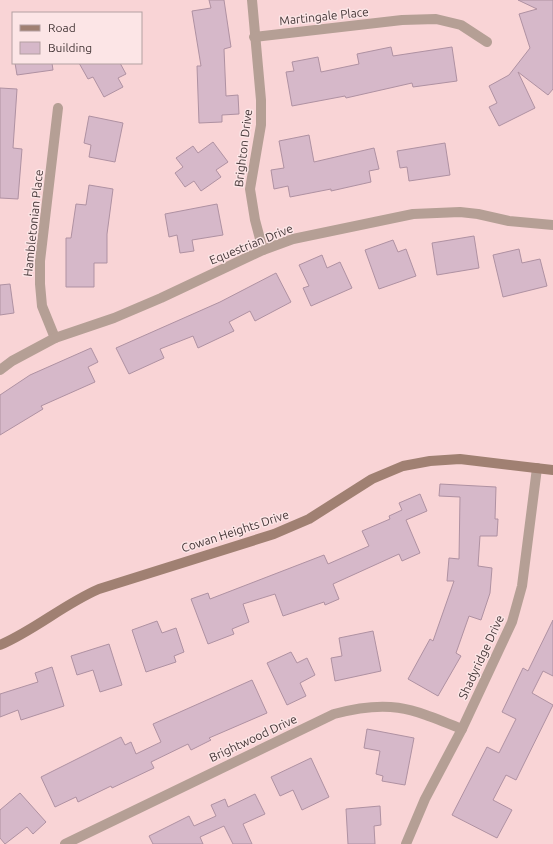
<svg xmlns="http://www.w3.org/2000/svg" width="553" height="844" font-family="Ubuntu,sans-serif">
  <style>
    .building { fill: #d6b8c9; stroke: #af91a2 }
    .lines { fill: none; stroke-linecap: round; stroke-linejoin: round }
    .street { stroke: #b59f95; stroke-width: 10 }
    .secondary { stroke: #a08072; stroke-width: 10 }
    .labels { text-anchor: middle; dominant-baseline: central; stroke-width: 3; stroke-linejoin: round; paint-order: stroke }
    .street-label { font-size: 12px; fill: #463839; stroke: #fce5e6 }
  </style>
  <rect width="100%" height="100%" fill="#f9d4d6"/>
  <g class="building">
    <polygon points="209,0 224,0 231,47 224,49 226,96 238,95 239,114 222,115 222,122 199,123 197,66 201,66 192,11 211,8"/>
    <polygon points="518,0 553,0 553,89 548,95 518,72 535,108 499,126 489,107 497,103 489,86 509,75 530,48 519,14 537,9"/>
    <polygon points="391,47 393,56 452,47 457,81 413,87 412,83 346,98 345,96 292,106 286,72 294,71 292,62 318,57 321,72 359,64 357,54"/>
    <polygon points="15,63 52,63 53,70 17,75"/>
    <polygon points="79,63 120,63 126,74 118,78 123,87 104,97 93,77 88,79"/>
    <polygon points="0,88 17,89 13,148 22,149 18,199 0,198"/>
    <polygon points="89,116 123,123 115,162 89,157 91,145 84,143"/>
    <polygon points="309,135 314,162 374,148 379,169 369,171 371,182 331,191 331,189 290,197 288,186 274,189 271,170 284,168 279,141"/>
    <polygon points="213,142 228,162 216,170 221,177 201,191 194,181 185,187 175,173 183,167 176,158 193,146 198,153"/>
    <polygon points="445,143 450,175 409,181 407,167 400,168 397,151"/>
    <polygon points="89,185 113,189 107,234 107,263 94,263 94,287 66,287 66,238 71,238 76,204 86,205"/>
    <polygon points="217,204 223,235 192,240 194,251 180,253 177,235 169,237 165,214"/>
    <polygon points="474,236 479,268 437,275 432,243"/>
    <polygon points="393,240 398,252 406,249 416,276 379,289 365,250"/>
    <polygon points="519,249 522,263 540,259 547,286 503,297 493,255"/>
    <polygon points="322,255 327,268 340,262 352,288 311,306 303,288 309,286 299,265"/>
    <polygon points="276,273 291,302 255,321 250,311 229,322 234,331 198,348 193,336 160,349 164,358 129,374 116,348 220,302"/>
    <polygon points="10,284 14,313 0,315 0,285"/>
    <polygon points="91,348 98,362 88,367 95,382 41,406 43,409 0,435 0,395 30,375"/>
    <polygon points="440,484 496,487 495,519 498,519 497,536 480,536 478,566 492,568 490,593 481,620 469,616 456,653 461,656 438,696 408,679 430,639 433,641 454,581 447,581 449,558 459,559 460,497 439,496"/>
    <polygon points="420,494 427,511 406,520 420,553 402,561 399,554 333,584 339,599 325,605 324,602 283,616 275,594 243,604 249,622 232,629 234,634 208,644 191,599 208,593 210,599 324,555 328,564 369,546 362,531 390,519 389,516 402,510 399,503"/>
    <polygon points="553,620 553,676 543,671 532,693 553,705 516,780 506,775 493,800 512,810 497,838 452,815 487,747 499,753 516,719 502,712 523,668 528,671"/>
    <polygon points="157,621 162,633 176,628 184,652 174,656 176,662 146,672 132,630"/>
    <polygon points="373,631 381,671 335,681 331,658 342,656 339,638"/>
    <polygon points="109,644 122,685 100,692 93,670 77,675 71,656"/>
    <polygon points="291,652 297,663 307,658 315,675 300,683 306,696 287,705 267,663"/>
    <polygon points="52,667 64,706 21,720 18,710 0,717 0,694 38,682 35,673"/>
    <polygon points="252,680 267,713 209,738 211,740 191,750 188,744 151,762 154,768 112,788 111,786 78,802 76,797 55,807 41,777 121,737 125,745 131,742 136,754 161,742 153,724"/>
    <polygon points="367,729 414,738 405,785 382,781 383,776 376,774 380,751 364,748"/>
    <polygon points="311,758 329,797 302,810 293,790 280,796 271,777"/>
    <polygon points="20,793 46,822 33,834 27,827 5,844 0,838 0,810"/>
    <polygon points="255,794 265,814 243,824 252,844 233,844 224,826 200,837 203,844 153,844 149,836 189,816 194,826 216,816 211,805 225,799 228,807"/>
    <polygon points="380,806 381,825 374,826 375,844 348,844 346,809"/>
  </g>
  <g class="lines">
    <g class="street">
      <polyline points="252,0 261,100 261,125 250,189 255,220 263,250"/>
      <polyline points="254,37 402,20 436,19 461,25 487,42"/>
      <polyline points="55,338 42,306 40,284 40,261 58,108"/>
      <polyline points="0,370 12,361 55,338 114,318 161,298 263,250 293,239 413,214 460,212 478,214 509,221 553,225"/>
      <path d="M 65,844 L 334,714 C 390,699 410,708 462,729"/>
      <polyline points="406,844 425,799 462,729 512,622 522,586 537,468"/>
    </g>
    <path class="secondary" d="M 0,645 C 35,630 64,604 99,589 L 274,534 L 309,519 L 372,479 L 403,466 L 430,461 L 460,459 L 553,470"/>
  </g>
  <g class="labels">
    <g class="street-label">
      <text transform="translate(324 16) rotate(-6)">Martingale Place</text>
      <text transform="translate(243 148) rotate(-83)">Brighton Drive</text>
      <text transform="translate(33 223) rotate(-84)">Hambletonian Place</text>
      <text transform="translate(251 244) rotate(-22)">Equestrian Drive</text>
      <text transform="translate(235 531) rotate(-18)">Cowan Heights Drive</text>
      <text transform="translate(481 657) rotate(-65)">Shadyridge Drive</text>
      <text transform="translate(253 738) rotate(-25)">Brightwood Drive</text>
    </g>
  </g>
  <rect x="12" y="12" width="130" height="52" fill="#fce5e6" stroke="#b3a0a1"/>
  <rect x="20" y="25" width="20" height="6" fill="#a08072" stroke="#b3a0a1"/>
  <text x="48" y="32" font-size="12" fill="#463839">Road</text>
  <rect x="20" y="42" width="20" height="12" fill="#d6b8c9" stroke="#b3a0a1"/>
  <text x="48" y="52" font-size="12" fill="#463839">Building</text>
</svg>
